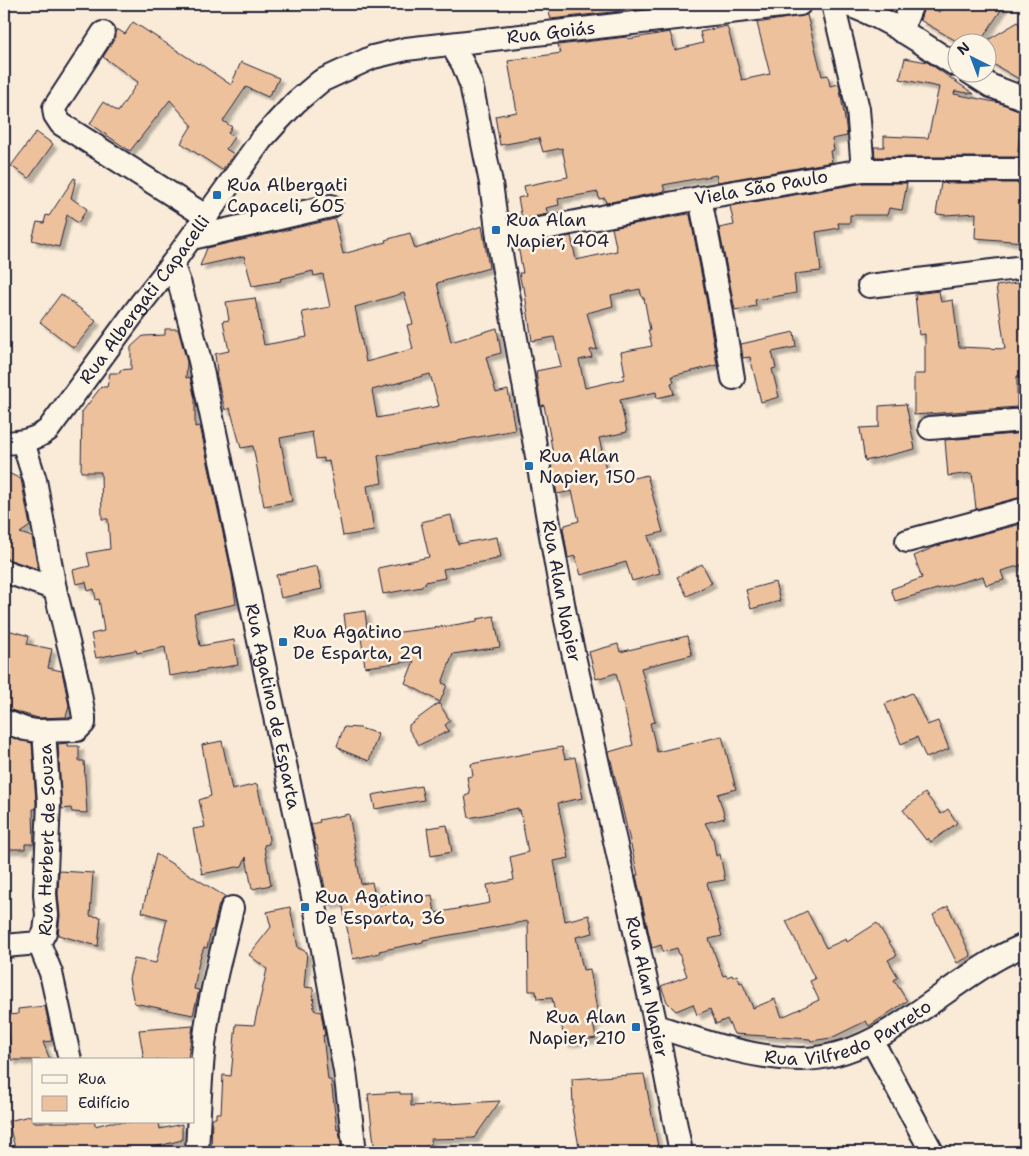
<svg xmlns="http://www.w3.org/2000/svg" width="1029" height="1156" font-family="'Shantell Sans',sans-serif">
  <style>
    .building { fill: #eec19d; stroke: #22223b; fill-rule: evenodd; filter: url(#shadow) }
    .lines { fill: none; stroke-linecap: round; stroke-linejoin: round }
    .minor-casing { stroke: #22223b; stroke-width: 26 }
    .minor { stroke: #fcf5e5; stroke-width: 22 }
    .poi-dot { fill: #1f6fb2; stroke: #fcf5e5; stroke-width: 2 }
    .labels { text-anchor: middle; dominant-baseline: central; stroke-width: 5; stroke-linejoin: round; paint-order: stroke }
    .street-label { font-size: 18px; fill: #22223b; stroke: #fcf5e5 }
    .poi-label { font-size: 18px; fill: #22223b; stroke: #fcf5e5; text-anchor: start }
  </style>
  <defs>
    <filter id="shadow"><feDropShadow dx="4.5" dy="4.5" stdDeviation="1" flood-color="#0004"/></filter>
  </defs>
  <rect width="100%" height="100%" fill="#f9ebd7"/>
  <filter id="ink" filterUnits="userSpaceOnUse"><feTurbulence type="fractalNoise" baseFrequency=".02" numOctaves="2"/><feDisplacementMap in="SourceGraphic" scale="10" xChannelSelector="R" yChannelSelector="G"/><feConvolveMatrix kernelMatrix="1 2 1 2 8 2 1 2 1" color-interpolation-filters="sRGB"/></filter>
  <g filter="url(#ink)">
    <g class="building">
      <polygon points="546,4 618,4 620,11 551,19"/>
      <polygon points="925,4 939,12 944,4 955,4 966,10 970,4 1005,4 980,42 958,42 920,20"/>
      <polygon points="807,15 822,76 828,75 830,86 839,84 846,126 847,136 832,139 834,150 830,151 832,162 718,182 716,175 663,185 665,191 606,203 605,198 599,199 598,192 558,199 559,205 546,208 548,214 522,219 518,198 526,196 524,186 568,177 562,148 543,152 539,138 500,145 495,116 517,112 508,61 561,53 558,45 627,37 628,39 670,32 675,50 703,43 700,32 727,26 742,80 770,74 757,23"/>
      <polygon points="133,22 198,64 199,63 231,85 241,62 279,78 273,91 272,90 268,97 246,87 223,121 232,127 228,133 234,137 226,149 234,154 222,170 181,143 192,125 170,100 130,151 90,124 103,102 118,112 138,82 103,57 114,40 117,29 125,34"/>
      <polygon points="1018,22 1025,35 1025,85 1017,82 1019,79 986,60 986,41"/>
      <polygon points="905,58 927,62 974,94 955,91 954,94 1000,103 1022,111 1018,152 1025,152 1025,157 875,157 874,147 884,147 884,136 928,138 939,87 900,79"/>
      <polygon points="36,132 53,144 29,178 11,166"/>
      <polygon points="74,178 76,179 71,198 87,209 78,223 67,215 59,247 32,240 37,222 44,223 46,215 49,216"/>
      <polygon points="864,183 907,183 902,210 889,208 887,215 850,215 850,223 838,223 839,228 816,232 821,271 794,274 796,293 755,300 756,306 735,310 719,228 734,225 730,206"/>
      <polygon points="941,183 1025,183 1024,242 975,238 976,213 945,215 936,214"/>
      <path d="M 688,214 L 690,215 L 706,298 L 717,365 L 672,376 L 674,382 L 671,383 L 674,394 L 657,398 L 656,392 L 620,400 L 627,432 L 599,438 L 606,470 L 614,468 L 617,477 L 619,476 L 620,481 L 647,475 L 663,532 L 648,536 L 660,573 L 632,581 L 626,562 L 581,575 L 575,556 L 568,558 L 563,528 L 565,527 L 565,525 L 579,521 L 572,491 L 557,494 L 551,463 L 554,462 L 550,436 L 544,405 L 541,406 L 536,371 L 561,366 L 554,337 L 532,341 L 524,287 L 522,287 L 519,273 L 523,273 L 518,246 L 571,236 L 576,260 L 617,251 L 612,228 ZM 640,289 L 642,298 L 644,298 L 650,330 L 648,330 L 652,346 L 621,352 L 625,375 L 623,375 L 624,379 L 585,388 L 579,360 L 592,357 L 590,350 L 597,349 L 587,313 L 613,306 L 611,295 Z"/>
      <path d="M 335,219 L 343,254 L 386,242 L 385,240 L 410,233 L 415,249 L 482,226 L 489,268 L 437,283 L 451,342 L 497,328 L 501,353 L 486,357 L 496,393 L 508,390 L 515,430 L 378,456 L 382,483 L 367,486 L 374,531 L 343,536 L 329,461 L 324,462 L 324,458 L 316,459 L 312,432 L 280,438 L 292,501 L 264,506 L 253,446 L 241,448 L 230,408 L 225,410 L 216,373 L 217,372 L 215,354 L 229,351 L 223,321 L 229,320 L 226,302 L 255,298 L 264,345 L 307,337 L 302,312 L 330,307 L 323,274 L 314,276 L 313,271 L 280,279 L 281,281 L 252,286 L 244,256 L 200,266 L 207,248 ZM 404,293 L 413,324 L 407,325 L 413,349 L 366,362 L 355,307 ZM 430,374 L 439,406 L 377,418 L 372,390 Z"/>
      <polygon points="1024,282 1025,375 1017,376 1017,407 914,415 914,374 925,374 925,334 919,335 915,294 939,291 941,302 953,300 959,347 1005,349 996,286"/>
      <polygon points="61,294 96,321 74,348 40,322"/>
      <polygon points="165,329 178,329 187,362 186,378 190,377 195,399 195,427 200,426 232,575 236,604 194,613 200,646 234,640 238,665 169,676 165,647 137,653 136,650 96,658 91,634 104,631 99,599 96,600 94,589 88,591 86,582 76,584 73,570 90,566 87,553 110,549 108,519 102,519 101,472 81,472 82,412 101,387 107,387 110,373 120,373 120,370 131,369 131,347 143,336 165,335"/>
      <polygon points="794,332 796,347 772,352 776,368 772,369 779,397 761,402 750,357 743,358 741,344"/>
      <polygon points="906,404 915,449 865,461 860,428 879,427 879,406"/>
      <polygon points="1025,433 1025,496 976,509 972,473 948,476 945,440"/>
      <polygon points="4,471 21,479 30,526 20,533 32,537 38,569 4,558"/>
      <polygon points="451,515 458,544 497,537 501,557 496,557 497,559 443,569 445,578 425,582 426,584 422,585 422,587 383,594 378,568 429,557 421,522"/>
      <polygon points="1025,523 1025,564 1001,571 1004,580 986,585 983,576 895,601 891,589 922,578 914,556 937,546"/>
      <polygon points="702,564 712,583 687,596 677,577"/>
      <polygon points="317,566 322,589 281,598 276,575"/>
      <polygon points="775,582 780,601 751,609 746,590"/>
      <polygon points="365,611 367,628 346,631 344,614"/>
      <polygon points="494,616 500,647 453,654 442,683 447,685 440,702 405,683 414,661 365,667 361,637 448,626 477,621 477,619"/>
      <polygon points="4,629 29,636 27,644 52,649 48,668 62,671 69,706 66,717 38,718 4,708"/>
      <polygon points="687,636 692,655 641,668 655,722 650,723 657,752 722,736 736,789 718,794 725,818 705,823 713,838 716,856 720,854 725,880 707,883 722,936 709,939 723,976 726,975 727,977 732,975 733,977 737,975 740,983 742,982 753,1008 775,999 782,1017 819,1000 810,981 815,979 786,921 807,911 826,948 846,939 847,942 877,923 897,955 888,960 898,977 894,980 907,1001 869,1026 866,1021 831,1038 811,1041 810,1039 734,1034 727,1019 716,1024 710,1009 697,1015 693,1004 676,1011 667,1002 661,986 687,976 677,948 663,952 661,945 652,948 636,875 638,875 609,752 633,745 616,673 596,679 589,652 618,644 620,652"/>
      <polygon points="912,693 927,725 938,721 949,749 926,758 917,737 901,744 885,704"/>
      <polygon points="439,703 450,721 445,725 449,731 419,745 409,730 409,725"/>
      <polygon points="344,727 360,728 378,734 369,761 344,751 337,746"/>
      <polygon points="4,735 32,743 36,802 36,809 33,809 34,844 25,844 25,849 4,849"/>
      <polygon points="222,741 232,790 257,784 269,839 269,844 264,845 271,885 252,889 246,857 242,866 202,874 193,829 205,827 199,800 211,796 202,745"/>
      <polygon points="68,743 68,746 79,746 79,761 84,761 87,813 72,812 71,808 62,809 58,744"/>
      <polygon points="562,747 565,759 575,757 583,798 558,803 569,858 554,861 565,921 589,915 593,933 576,937 583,970 590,969 599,1022 593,1023 596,1038 565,1043 560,1018 556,1019 552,998 537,999 536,991 529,991 528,921 423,940 423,942 379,951 380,953 353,959 342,902 328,905 317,845 316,846 311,824 320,822 319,820 349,814 361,884 372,882 377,906 432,895 435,913 490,903 487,885 514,880 510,857 528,852 520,810 518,811 518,808 469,818 465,796 470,794 467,777 473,776 471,764"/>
      <polygon points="421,786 424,800 375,809 372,795"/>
      <polygon points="925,793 941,814 948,809 957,823 931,842 928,838 926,840 903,810"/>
      <polygon points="447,825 452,852 431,856 427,828"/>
      <polygon points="156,854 226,897 219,904 213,930 211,930 207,948 204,947 199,961 194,989 199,990 193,1015 134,1003 129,979 134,959 156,963 167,919 142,912"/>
      <polygon points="59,871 93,873 90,916 101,917 98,946 58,935 60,916 58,894"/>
      <polygon points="948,906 971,956 957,963 933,915"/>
      <polygon points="290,907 298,948 307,952 304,987 313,988 314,1010 321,1012 325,1036 323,1035 328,1080 331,1080 337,1130 339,1130 342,1152 211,1152 212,1118 216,1118 216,1113 221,1113 223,1075 231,1076 236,1024 254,1025 267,969 249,955 271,927 267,912"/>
      <polygon points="45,1006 52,1041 43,1042 50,1060 11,1060 8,1015 18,1014 18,1009"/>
      <polygon points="193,1026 188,1058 182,1058 182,1060 144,1060 139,1030"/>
      <polygon points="644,1074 659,1152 580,1152 572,1109 573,1108 572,1079"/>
      <polygon points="400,1092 400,1094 411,1094 411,1106 500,1101 474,1138 430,1139 431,1145 427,1145 427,1152 375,1152 368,1094"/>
      <polygon points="34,1115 34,1122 95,1122 95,1126 110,1122 159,1122 160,1129 182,1124 182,1140 136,1152 16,1152 8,1121"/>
    </g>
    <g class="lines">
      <defs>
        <g id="minor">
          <polyline points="833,4 858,109 863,170"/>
          <path d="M 844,4 C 883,15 922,44 956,65"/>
          <polyline points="901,31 912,4"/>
          <polyline points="103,33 54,108 55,115 61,124 207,217"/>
          <path id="s1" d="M 451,44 L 463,64 L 471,84 L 491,183 L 498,237 L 566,620 L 656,1026 L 681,1152"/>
          <polyline points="969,72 991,86 1025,99"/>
          <polyline points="700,198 719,296 733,378"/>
          <path id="s2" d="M 498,237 L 700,198 L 863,170 L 1025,170"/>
          <polyline points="192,238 331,206"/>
          <path id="s3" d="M 172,264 L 180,285 L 200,361 L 316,911 L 345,1071 L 355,1152"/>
          <polyline points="869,286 1025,267"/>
          <polyline points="930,428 1025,420"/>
          <path id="s4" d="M 4,443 C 22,442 33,441 48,430 L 142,302 L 172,264 L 261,140 L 279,120 L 296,102 L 321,81 L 373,57 L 406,49 L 800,4"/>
          <polyline points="907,541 1025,509"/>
          <polyline points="4,571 55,589"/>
          <polyline points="4,721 25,729 37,731 77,730 84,723 84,717 78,683 55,589 35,480 23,442"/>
          <polyline points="39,943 51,973 70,1060"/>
          <path id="s5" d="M 4,946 L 39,943 L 45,932 L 47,915 L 45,894 L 49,802 L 44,731"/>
          <path id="s6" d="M 656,1026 C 702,1041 752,1059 801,1059 C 876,1059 936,992 998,958 C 1007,953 1016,949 1025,945"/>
          <polyline points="872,1041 932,1152"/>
          <path d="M 197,1152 C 199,1114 200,1075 205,1037 C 210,993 222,951 232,908"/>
        </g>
      </defs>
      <use href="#minor" class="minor-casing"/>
      <use href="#minor" class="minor"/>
    </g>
  </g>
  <g class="poi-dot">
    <rect x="212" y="190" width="10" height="10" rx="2.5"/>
    <rect x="491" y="225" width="10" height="10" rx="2.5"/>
    <rect x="524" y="461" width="10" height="10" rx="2.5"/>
    <rect x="278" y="637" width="10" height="10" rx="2.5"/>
    <rect x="300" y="902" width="10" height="10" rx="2.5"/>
    <rect x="631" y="1022" width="10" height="10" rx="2.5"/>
  </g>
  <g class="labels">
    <g class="street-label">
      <text stroke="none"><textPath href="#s4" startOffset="728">Rua Goiás</textPath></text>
      <text stroke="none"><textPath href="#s2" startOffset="268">Viela São Paulo</textPath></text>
      <text stroke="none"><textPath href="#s4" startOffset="209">Rua Albergati Capacelli</textPath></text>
      <text stroke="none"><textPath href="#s1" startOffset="560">Rua Alan Napier</textPath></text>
      <text stroke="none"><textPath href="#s3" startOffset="454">Rua Agatino de Esparta</textPath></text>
      <text stroke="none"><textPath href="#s5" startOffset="140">Rua Herbert de Souza</textPath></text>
      <text stroke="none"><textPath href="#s1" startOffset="965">Rua Alan Napier</textPath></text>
      <text stroke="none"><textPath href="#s6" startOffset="202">Rua Vilfredo Parreto</textPath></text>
    </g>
    <g class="poi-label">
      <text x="227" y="185">Rua Albergati<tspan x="227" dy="21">Capaceli, 605</tspan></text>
      <text x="506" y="220">Rua Alan<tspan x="506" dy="21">Napier, 404</tspan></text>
      <text x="539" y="456">Rua Alan<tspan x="539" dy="21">Napier, 150</tspan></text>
      <text x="293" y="632">Rua Agatino<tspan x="293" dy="21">De Esparta, 29</tspan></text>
      <text x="315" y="897">Rua Agatino<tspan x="315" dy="21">De Esparta, 36</tspan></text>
      <text x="626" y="1017" text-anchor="end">Rua Alan<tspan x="626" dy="21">Napier, 210</tspan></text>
    </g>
  </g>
  <rect width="1029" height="1156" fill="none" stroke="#fcf5e5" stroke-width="20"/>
  <rect x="10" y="10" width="1009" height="1136" fill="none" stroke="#22223b" stroke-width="2" filter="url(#ink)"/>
  <rect x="32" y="1058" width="162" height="65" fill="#fcf5e5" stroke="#a5a1a1"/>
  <rect x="42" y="1075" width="25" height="8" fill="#fcf5e5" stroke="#a5a1a1"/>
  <text x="78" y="1084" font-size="15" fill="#22223b">Rua</text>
  <rect x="42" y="1096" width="25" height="15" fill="#eec19d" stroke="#a5a1a1"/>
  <text x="78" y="1108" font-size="15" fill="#22223b">Edifício</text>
  <g transform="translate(972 58) rotate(318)"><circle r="24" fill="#fcf5e5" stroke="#a5a1a1"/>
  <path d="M0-4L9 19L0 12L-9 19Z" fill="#1f6fb2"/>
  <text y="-8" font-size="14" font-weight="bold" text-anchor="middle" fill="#22223b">N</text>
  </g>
</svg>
